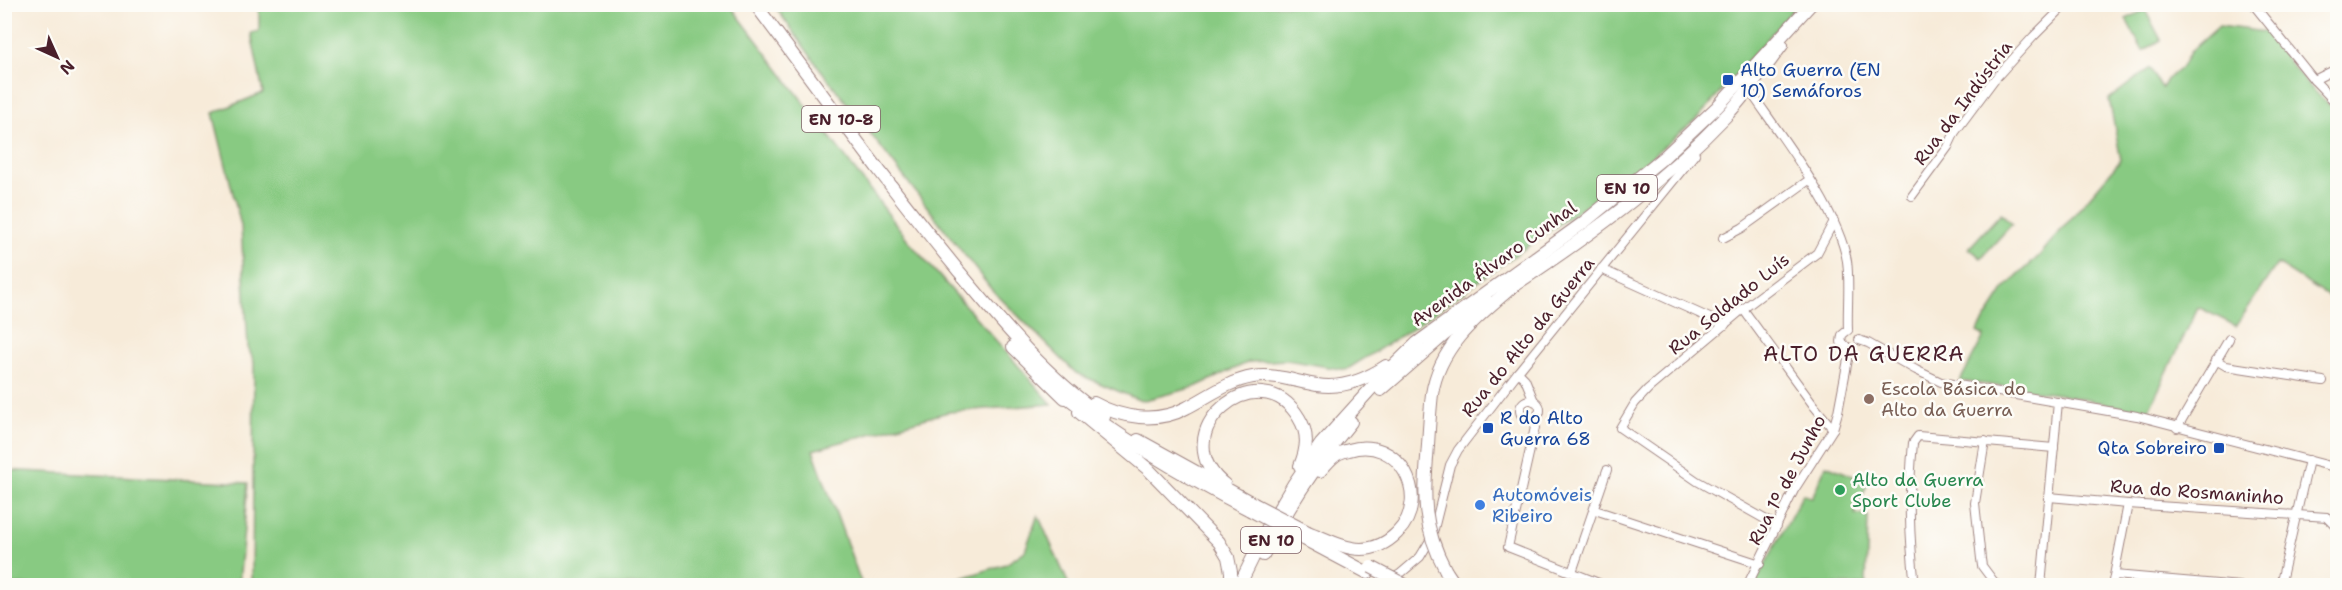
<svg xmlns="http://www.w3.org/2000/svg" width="2342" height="590" font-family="'Shantell Sans',sans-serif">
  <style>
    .green { fill: #88ca82; stroke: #697456; stroke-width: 1.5 }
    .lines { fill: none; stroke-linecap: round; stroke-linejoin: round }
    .minor-casing { stroke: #a08582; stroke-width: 10 }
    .primary-casing { stroke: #a08582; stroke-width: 14 }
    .trunk-casing { stroke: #a08582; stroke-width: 14 }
    .minor { stroke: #fff; stroke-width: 8 }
    .primary { stroke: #fff; stroke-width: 12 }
    .trunk { stroke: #fff; stroke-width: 12 }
    .primary-bridge-casing { stroke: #a08582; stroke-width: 14; stroke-linecap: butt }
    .trunk-bridge-casing { stroke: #a08582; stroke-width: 14; stroke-linecap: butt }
    .primary-bridge { stroke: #fff; stroke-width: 12 }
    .trunk-bridge { stroke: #fff; stroke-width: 12 }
    .transit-dot { fill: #1a4fb4; stroke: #fdfcf7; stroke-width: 2 }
    .education-dot { fill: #8d6e63; stroke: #fdfcf7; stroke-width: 2 }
    .leisure-dot { fill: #2e9e5b; stroke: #fdfcf7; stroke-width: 2 }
    .shop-dot { fill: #3f7fe0; stroke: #fdfcf7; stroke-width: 2 }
    .labels { text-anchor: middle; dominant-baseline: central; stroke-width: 5; stroke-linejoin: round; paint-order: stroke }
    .shield { fill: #fdfcf7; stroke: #806168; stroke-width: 1.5 }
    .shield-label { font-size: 16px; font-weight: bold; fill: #4a1f2b }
    .transit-label { font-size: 18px; fill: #164399; stroke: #fdfcf7; text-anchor: start }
    .street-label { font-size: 18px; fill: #4a1f2b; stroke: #fdfcf7 }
    .education-label { font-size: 18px; fill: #785e54; stroke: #fdfcf7; text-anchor: start }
    .leisure-label { font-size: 18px; fill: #27864d; stroke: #fdfcf7; text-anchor: start }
    .shop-label { font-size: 18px; fill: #366cbe; stroke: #fdfcf7; text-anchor: start }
    .quarter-label { font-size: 21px; letter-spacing: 1.5px; fill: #4a1f2b; stroke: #fdfcf7 }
  </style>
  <rect width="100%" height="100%" fill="#fdfcf7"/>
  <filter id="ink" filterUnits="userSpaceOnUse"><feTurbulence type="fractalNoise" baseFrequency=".0167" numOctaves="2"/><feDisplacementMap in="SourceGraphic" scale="12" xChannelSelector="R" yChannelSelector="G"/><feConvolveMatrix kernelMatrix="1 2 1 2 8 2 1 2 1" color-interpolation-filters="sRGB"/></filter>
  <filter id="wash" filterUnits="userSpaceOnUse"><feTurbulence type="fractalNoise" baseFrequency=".008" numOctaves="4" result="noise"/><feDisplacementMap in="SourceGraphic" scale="24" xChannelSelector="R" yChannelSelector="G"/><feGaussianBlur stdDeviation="1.35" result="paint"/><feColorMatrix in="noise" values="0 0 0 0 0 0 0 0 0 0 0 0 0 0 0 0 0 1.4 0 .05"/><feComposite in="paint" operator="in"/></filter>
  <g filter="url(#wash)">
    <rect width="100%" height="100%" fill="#f7ebd9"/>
    <g class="green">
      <polygon points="259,5 730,5 911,244 1052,404 948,412 813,450 862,585 252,585 254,362 248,347 241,226 213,113 263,93 251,33 259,31"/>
      <polygon points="774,5 1797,5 1697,119 1635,170 1410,330 1346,370 1287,360 1249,362 1195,387 1141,401 1076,373 991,289 817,65"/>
      <polygon points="2145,10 2161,40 2143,51 2126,19"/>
      <polygon points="2219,26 2266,32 2305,82 2337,112 2337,156 2332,171 2338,192 2337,302 2277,264 2236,326 2198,307 2148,412 2058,394 1960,381 1984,336 1977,332 2006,287 2039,256 2121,160 2109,99 2150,68 2162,88 2168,78 2182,67 2190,52"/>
      <polygon points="2001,213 2012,224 1981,258 1969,248"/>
      <polygon points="1826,465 1868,482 1855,514 1868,516 1866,585 1754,585 1803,494 1812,498"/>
      <polygon points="5,470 248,483 239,585 5,585"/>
      <polygon points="1038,515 1069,585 940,585 1006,564 1025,551"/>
    </g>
  </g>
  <g filter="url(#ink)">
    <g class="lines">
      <defs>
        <g id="minor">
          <polyline points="2253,4 2314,80 2338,105"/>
          <polyline points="2314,80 2338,68"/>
          <path d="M 1748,88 C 1779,134 1838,208 1847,261 C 1850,283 1847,308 1848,330"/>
          <polyline points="1912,196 1948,147 1955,132 1993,81 2033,37 2066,4"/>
          <polyline points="1723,238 1742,228 1809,180"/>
          <polyline points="1601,269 1725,325"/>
          <polyline points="1743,309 1814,406 1833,429"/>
          <polyline points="1848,330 1842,335 1841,342 1850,349"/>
          <polyline points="1859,340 1868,343 1916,370 1941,382 2137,416 2338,468"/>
          <polyline points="2216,360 2226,366 2323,381"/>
          <polyline points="1518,372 1525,379 1534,401"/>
          <circle cx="1530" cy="410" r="10"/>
          <polyline points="1538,414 1508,547 1606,586"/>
          <polyline points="2177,428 2229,339"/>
          <polyline points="1985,441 1975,503 1981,559 1982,566 1997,586"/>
          <polyline points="2049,497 2128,504 2327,517 2338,528"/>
          <polyline points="1595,510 1760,564"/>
          <polyline points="1777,526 1697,481 1620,428 1635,403 1648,389 1743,309 1817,253 1834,221"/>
          <polyline points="1572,572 1607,470"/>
          <polyline points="2115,575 2240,586"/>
          <polyline points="1379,586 1400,574 1420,557 1432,537 1450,465 1458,450 1518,372 1695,154"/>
          <polyline points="1747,586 1794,490 1833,429 1838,412 1850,349"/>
          <path d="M 1915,586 C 1909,534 1908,495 1913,443 L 1918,436 L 2054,448"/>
          <polyline points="2041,586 2058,402"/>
          <polyline points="2112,586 2128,504"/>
          <polyline points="2280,586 2309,460"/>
        </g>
        <g id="primary">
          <path d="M 755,4 C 822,93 886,183 957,269 C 1001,322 1046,377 1104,417"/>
          <path d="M 1510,288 C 1586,238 1662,183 1725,117 C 1746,95 1764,69 1782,45"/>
          <polyline points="1013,347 1065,398"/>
          <polyline points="1381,390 1444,335 1488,302"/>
          <path d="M 1094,403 C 1121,418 1157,424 1186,408 C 1208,397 1228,381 1253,377 C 1275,373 1296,382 1317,385 C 1342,389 1365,380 1386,366"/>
          <polyline points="1079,412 1148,469 1219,542 1228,557 1231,572 1231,586"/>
          <polyline points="1138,440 1254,504"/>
          <path d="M 1225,485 C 1160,433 1260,351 1299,418 C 1309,434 1307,449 1300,466"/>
          <path d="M 1308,532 C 1324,538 1344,549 1361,549 C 1375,549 1388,542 1397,533 C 1433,497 1398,434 1349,450 C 1345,451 1340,452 1336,455 C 1330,459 1325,466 1320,471"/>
          <path d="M 1263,555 C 1288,507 1316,464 1351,422"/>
          <polyline points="1239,586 1267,529 1293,485 1321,444 1377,382 1417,343 1583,223 1664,157 1717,107 1811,4"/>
        </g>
        <g id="trunk">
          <path d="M 1059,391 C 1119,438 1182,475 1250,510"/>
          <path d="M 1428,445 C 1429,428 1430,411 1432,394 C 1440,343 1482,313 1518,282"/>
          <polyline points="1304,539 1368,573"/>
          <polyline points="1446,571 1456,586"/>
        </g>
      </defs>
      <use href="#minor" class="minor-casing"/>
      <use href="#primary" class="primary-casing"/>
      <use href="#trunk" class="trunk-casing"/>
      <use href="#minor" class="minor"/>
      <use href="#primary" class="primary"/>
      <use href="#trunk" class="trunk"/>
      <defs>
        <polyline id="primary-bridge" points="1254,504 1308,532"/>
        <g id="trunk-bridge">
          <path d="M 1428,445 C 1424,496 1421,524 1446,571"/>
          <polyline points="1250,510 1304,539"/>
          <polyline points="1371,567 1407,586"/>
        </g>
      </defs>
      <use href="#primary-bridge" class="primary-bridge-casing"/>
      <use href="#trunk-bridge" class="trunk-bridge-casing"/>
      <use href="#primary-bridge" class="primary-bridge"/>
      <use href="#trunk-bridge" class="trunk-bridge"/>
    </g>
  </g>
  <g class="transit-dot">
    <rect x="1722" y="74" width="12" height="12" rx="3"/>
    <rect x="1482" y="422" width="12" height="12" rx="3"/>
    <rect x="2213" y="442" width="12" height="12" rx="3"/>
  </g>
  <circle class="education-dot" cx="1869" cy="399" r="6"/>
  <circle class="leisure-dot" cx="1840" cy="490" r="6"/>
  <circle class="shop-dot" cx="1480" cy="505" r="6"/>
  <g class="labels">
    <g class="shield">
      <rect x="802" y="106" width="78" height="26" rx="4.5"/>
      <rect x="1597" y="175" width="60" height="26" rx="4.5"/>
      <rect x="1241" y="527" width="60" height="26" rx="4.5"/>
    </g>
    <g class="shield-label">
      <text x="841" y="119">EN 10-8</text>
      <text x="1627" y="188">EN 10</text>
      <text x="1271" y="540">EN 10</text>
    </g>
    <g class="transit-label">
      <text x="1740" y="70">Alto Guerra (EN<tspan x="1740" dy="21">10) Semáforos</tspan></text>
      <text x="1500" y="418">R do Alto<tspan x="1500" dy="21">Guerra 68</tspan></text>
      <text x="2207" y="448" text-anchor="end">Qta Sobreiro</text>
    </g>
    <g class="street-label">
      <text transform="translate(1963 103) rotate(-53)">Rua da Indústria</text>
      <text transform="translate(1494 264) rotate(-36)">Avenida Álvaro Cunhal</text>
      <text transform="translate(1729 304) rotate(-39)">Rua Soldado Luís</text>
      <text transform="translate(1528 337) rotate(-51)">Rua do Alto da Guerra</text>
      <text transform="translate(1787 480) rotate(-62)">Rua 1º de Junho</text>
      <text transform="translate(2197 492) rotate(4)">Rua do Rosmaninho</text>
    </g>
    <g class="education-label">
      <text x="1881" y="389">Escola Básica do<tspan x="1881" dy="21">Alto da Guerra</tspan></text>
    </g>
    <g class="leisure-label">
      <text x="1852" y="480">Alto da Guerra<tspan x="1852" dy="21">Sport Clube</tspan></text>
    </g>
    <g class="shop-label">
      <text x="1492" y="495">Automóveis<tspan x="1492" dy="21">Ribeiro</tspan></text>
    </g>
    <g class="quarter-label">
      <text x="1864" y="354">ALTO DA GUERRA</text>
    </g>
  </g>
  <rect width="2342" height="590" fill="none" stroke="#fdfcf7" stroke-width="24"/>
  <g transform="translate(57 57) rotate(135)" stroke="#fdfcf7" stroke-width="4.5" paint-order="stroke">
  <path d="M0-4.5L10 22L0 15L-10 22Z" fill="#4a1f2b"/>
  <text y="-9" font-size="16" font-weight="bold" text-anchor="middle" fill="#4a1f2b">N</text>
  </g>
</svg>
